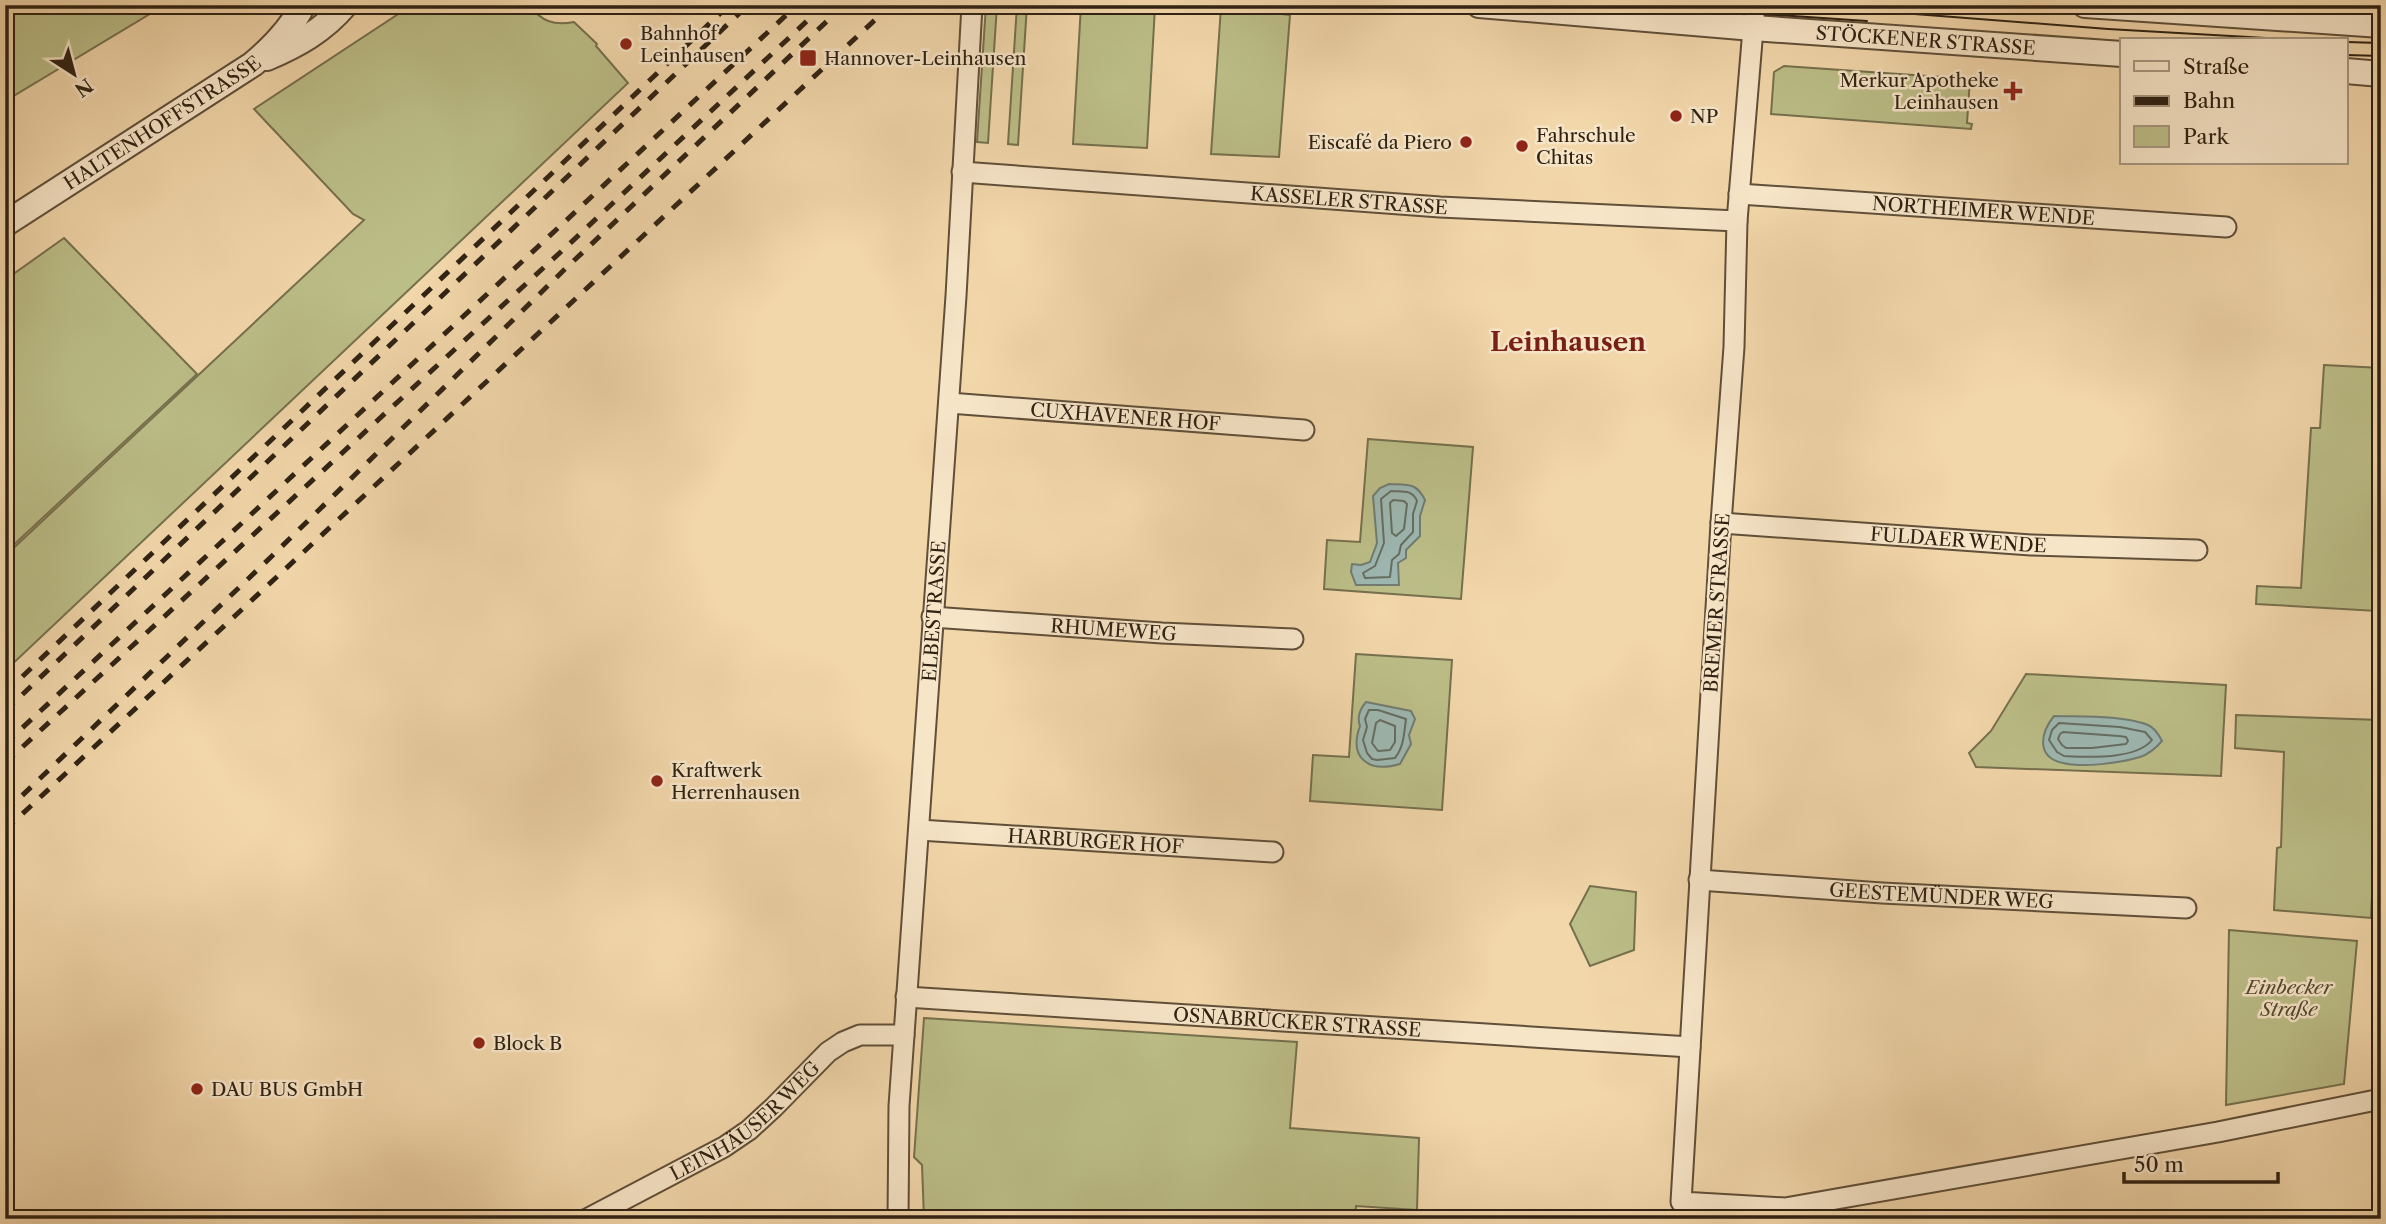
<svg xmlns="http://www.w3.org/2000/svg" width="2386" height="1224" font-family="'Libre Caslon Text',serif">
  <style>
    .green { fill: #bcbe88; stroke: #76704e; stroke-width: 2 }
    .water { fill: #9db8b2; stroke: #717c72; stroke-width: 2 }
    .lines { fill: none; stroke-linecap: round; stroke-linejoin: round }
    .shore { stroke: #666d62; stroke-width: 2 }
    .minor-casing { stroke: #604f39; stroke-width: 23 }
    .tertiary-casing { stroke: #604f39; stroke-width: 28 }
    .minor { stroke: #f7e5c8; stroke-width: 19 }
    .tertiary { stroke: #f7e5c8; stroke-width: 24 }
    .tram { stroke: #2f2213; stroke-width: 2 }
    .rail { stroke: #2f2213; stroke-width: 5; stroke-dasharray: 12 12; stroke-linecap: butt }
    .poi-dot { fill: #8f2418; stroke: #f7e5c8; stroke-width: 2.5 }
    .labels { text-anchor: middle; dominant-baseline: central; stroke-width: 5; stroke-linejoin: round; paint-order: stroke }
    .poi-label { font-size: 19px; fill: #2f2213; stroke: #f7e5c8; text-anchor: start }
    .street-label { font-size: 19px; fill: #2f2213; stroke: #f7e5c8 }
    .park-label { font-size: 19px; font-style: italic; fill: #524930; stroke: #f7e5c8 }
    .district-label { font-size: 26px; font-weight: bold; fill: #7a1f14; stroke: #f7e5c8 }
  </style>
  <rect width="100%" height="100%" fill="#f2d7ab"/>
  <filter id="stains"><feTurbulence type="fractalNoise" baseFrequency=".00286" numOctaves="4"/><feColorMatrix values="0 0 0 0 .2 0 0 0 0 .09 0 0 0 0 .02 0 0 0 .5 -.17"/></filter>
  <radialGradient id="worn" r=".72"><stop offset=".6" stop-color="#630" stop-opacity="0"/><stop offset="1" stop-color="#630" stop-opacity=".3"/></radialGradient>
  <g class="green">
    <polygon points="5,5 162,5 163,6 12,97 5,107"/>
    <path d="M 412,5 L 528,5 C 542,21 553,26 574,22 L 597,44 L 596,46 L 628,83 L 5,671 L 5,556 L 364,220 L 353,214 L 254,109 Z"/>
    <polygon points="986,5 997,5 988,143 977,142"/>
    <polygon points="1017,5 1027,5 1018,145 1008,144"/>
    <polygon points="1081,5 1155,7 1147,148 1073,144"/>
    <polygon points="1221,7 1290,15 1279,157 1211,154"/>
    <polygon points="1784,66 1970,79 1967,123 1972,124 1971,129 1771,114 1774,72"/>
    <polygon points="64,238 197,374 5,553 5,280"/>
    <polygon points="2324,365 2381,368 2381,541 2377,611 2256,604 2257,586 2301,588 2311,428 2320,428"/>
    <polygon points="1368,439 1473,447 1461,599 1324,589 1327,540 1360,542"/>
    <polygon points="1356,654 1452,660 1442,810 1310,801 1313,755 1349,757"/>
    <polygon points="2026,674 2226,685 2221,776 1976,767 1969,753 1991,731"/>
    <polygon points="2236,715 2380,720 2371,918 2274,910 2277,848 2281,847 2284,752 2235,748"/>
    <polygon points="1590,886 1636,892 1634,950 1590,966 1570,924"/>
    <polygon points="2229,930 2357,941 2344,1084 2226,1105"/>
    <polygon points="924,1018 1297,1042 1290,1128 1419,1138 1417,1210 1356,1206 1355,1219 924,1219 922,1165 914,1157"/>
  </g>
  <g class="water">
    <path d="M 1389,484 C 1408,485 1416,482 1425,500 L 1420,516 L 1420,536 L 1406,550 L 1406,558 L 1398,563 L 1399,585 L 1356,585 L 1351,572 L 1352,564 L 1361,565 L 1370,562 L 1377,543 L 1373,496 L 1380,488 Z"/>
    <path d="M 1366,702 L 1411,711 L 1415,719 L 1409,735 L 1411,744 L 1400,764 C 1370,773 1348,759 1360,726 C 1357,718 1360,709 1366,702 Z"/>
    <path d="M 2054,716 C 2082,717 2122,715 2148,725 C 2155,728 2159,735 2162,741 C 2156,748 2149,754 2140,757 C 2120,763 2083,768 2063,763 C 2035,757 2041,732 2054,716 Z"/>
  </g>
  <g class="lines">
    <g class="shore">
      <path d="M 1391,491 C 1402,492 1412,489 1417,501 L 1413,514 L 1413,532 L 1401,545 L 1399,554 L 1392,560 L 1390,577 L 1365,578 L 1363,573 L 1375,566 L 1384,543 L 1381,499 Z"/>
      <polygon points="1393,500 1404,501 1407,504 1404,529 1396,536 1392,533 1390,503"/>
      <path d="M 1369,710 L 1378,710 L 1406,719 C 1404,733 1404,747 1395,758 L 1377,760 L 1372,759 L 1367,753 L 1363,740 L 1367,727 L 1365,719 Z"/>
      <polygon points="1380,720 1395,726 1395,742 1390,750 1378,751 1372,743 1376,723"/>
      <path d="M 2059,723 L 2120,727 L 2145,732 L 2152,740 C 2136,760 2088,757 2064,756 L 2057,752 L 2049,740 L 2052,730 Z"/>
      <polygon points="2063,732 2119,736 2126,737 2128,741 2126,744 2092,748 2066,748 2062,745 2058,739 2060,734"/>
    </g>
    <defs>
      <g id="minor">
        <polyline points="1755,5 1737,221 1734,347 1721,523 1681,1202 1785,1208 2218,1132 2381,1099"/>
        <path id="s1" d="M 962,172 L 1440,207 L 1737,221"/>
        <path id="s2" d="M 1739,194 L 2226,227"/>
        <path id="s3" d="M 949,403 L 1304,430"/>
        <path id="s4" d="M 1721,523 L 2031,545 L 2197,550"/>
        <path id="s5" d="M 932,617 L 1162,633 L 1293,639"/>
        <path id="s6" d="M 919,830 L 1273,852"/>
        <path id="s7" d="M 1699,880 L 1882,893 L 2186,908"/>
        <path id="s8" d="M 906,997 L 1690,1047"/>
        <path id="s9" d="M 587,1219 L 724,1147 L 749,1130 L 774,1107 L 828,1052 L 843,1042 L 860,1035 L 904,1035"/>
        <path id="s10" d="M 898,1219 L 899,1106 L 956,296 L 972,5"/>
      </g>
      <g id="tertiary">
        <path id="s11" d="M 1479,5 L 1753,28 L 2122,54"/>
        <polyline points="2085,5 2381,25"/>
        <path d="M 267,58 C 297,45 323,31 345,5"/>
        <polyline points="2346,71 2381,74"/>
        <path id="s12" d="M 5,224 L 253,64 C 273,47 291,29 303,5"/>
      </g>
    </defs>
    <use href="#minor" class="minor-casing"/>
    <use href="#tertiary" class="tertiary-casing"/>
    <use href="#minor" class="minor"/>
    <use href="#tertiary" class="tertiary"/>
    <g class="tram">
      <polyline points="1629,5 1867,21"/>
      <polyline points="1798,5 2108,29 2303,40"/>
      <polyline points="2346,42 2381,43"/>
      <polyline points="2346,55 2381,56"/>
    </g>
    <g class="rail">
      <polyline points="5,693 729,5"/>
      <polyline points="5,711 748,5"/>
      <polyline points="5,744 797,5"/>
      <polyline points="5,763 565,248 824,5"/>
      <polyline points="5,812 273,555 564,270 844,5"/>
      <polyline points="5,830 891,5"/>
    </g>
  </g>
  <g class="poi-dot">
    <circle cx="626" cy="44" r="7"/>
    <rect x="799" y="49" width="18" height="18" rx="3.5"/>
    <path d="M2009.5 80.5h7v7h7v7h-7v7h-7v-7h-7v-7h7z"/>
    <circle cx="1676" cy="116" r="7"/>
    <circle cx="1466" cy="142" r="7"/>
    <circle cx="1522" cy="146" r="7"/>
    <circle cx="657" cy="781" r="7"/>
    <circle cx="479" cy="1043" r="7"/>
    <circle cx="197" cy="1089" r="7"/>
  </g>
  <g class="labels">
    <g class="poi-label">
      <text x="640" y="33">Bahnhof<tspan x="640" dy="22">Leinhausen</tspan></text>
      <text x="824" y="58">Hannover-Leinhausen</text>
      <text x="1999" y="80" text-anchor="end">Merkur Apotheke<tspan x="1999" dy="22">Leinhausen</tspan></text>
      <text x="1690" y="116">NP</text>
      <text x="1536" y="135">Fahrschule<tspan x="1536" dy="22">Chitas</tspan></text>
      <text x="1452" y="142" text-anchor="end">Eiscafé da Piero</text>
      <text x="671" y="770">Kraftwerk<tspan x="671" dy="22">Herrenhausen</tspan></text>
      <text x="493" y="1043">Block B</text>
      <text x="211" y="1089">DAU BUS GmbH</text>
    </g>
    <g class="street-label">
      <text stroke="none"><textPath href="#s11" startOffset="448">STÖCKENER STRASSE</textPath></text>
      <text stroke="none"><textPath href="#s12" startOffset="187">HALTENHOFFSTRASSE</textPath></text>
      <text stroke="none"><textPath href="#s1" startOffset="388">KASSELER STRASSE</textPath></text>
      <text stroke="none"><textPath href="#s2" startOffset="245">NORTHEIMER WENDE</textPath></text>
      <text stroke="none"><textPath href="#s3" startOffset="177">CUXHAVENER HOF</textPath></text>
      <text stroke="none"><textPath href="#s4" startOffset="238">FULDAER WENDE</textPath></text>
      <text transform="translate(1717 603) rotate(-86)">BREMER STRASSE</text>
      <text stroke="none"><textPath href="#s10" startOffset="609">ELBESTRASSE</textPath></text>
      <text stroke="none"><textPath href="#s5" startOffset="182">RHUMEWEG</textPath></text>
      <text stroke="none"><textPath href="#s6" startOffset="177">HARBURGER HOF</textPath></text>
      <text stroke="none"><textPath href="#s7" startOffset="243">GEESTEMÜNDER WEG</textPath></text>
      <text stroke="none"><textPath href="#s8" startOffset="392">OSNABRÜCKER STRASSE</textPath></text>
      <text stroke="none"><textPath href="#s9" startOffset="187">LEINHÄUSER WEG</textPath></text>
    </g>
    <g class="park-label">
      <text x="2289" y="987">Einbecker<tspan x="2289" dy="22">Straße</tspan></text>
    </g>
    <g class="district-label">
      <text x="1568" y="342">Leinhausen</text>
    </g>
  </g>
  <rect width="2386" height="1224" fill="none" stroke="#f2d7ab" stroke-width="28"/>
  <rect x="7" y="7" width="2372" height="1210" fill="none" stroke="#2f2213" stroke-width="3.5"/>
  <rect x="14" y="14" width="2358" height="1196" fill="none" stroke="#2f2213" stroke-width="2"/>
  <rect x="2120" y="38" width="228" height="126" fill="#f7e5c8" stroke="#a79780" stroke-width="2"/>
  <rect x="2134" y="61" width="35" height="10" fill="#f7e5c8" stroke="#a79780" stroke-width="2"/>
  <text x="2183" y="74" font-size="21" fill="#2f2213">Straße</text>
  <rect x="2134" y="96" width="35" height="10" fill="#2f2213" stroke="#a79780" stroke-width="2"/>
  <text x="2183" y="108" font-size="21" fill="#2f2213">Bahn</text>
  <rect x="2134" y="126" width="35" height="21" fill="#bcbe88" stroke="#a79780" stroke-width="2"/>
  <text x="2183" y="144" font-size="21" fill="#2f2213">Park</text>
  <g transform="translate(74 74) rotate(144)" stroke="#f7e5c8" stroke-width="5" paint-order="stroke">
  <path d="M0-5L12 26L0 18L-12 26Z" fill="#2f2213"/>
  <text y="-10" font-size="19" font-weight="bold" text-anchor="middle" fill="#2f2213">N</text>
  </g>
  <path d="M2124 1172v10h154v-10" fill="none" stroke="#2f2213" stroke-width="3.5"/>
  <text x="2134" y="1172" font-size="21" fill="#2f2213" stroke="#f7e5c8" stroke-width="5" paint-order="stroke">50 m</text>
  <rect width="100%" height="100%" filter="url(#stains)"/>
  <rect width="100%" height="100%" fill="url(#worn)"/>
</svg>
